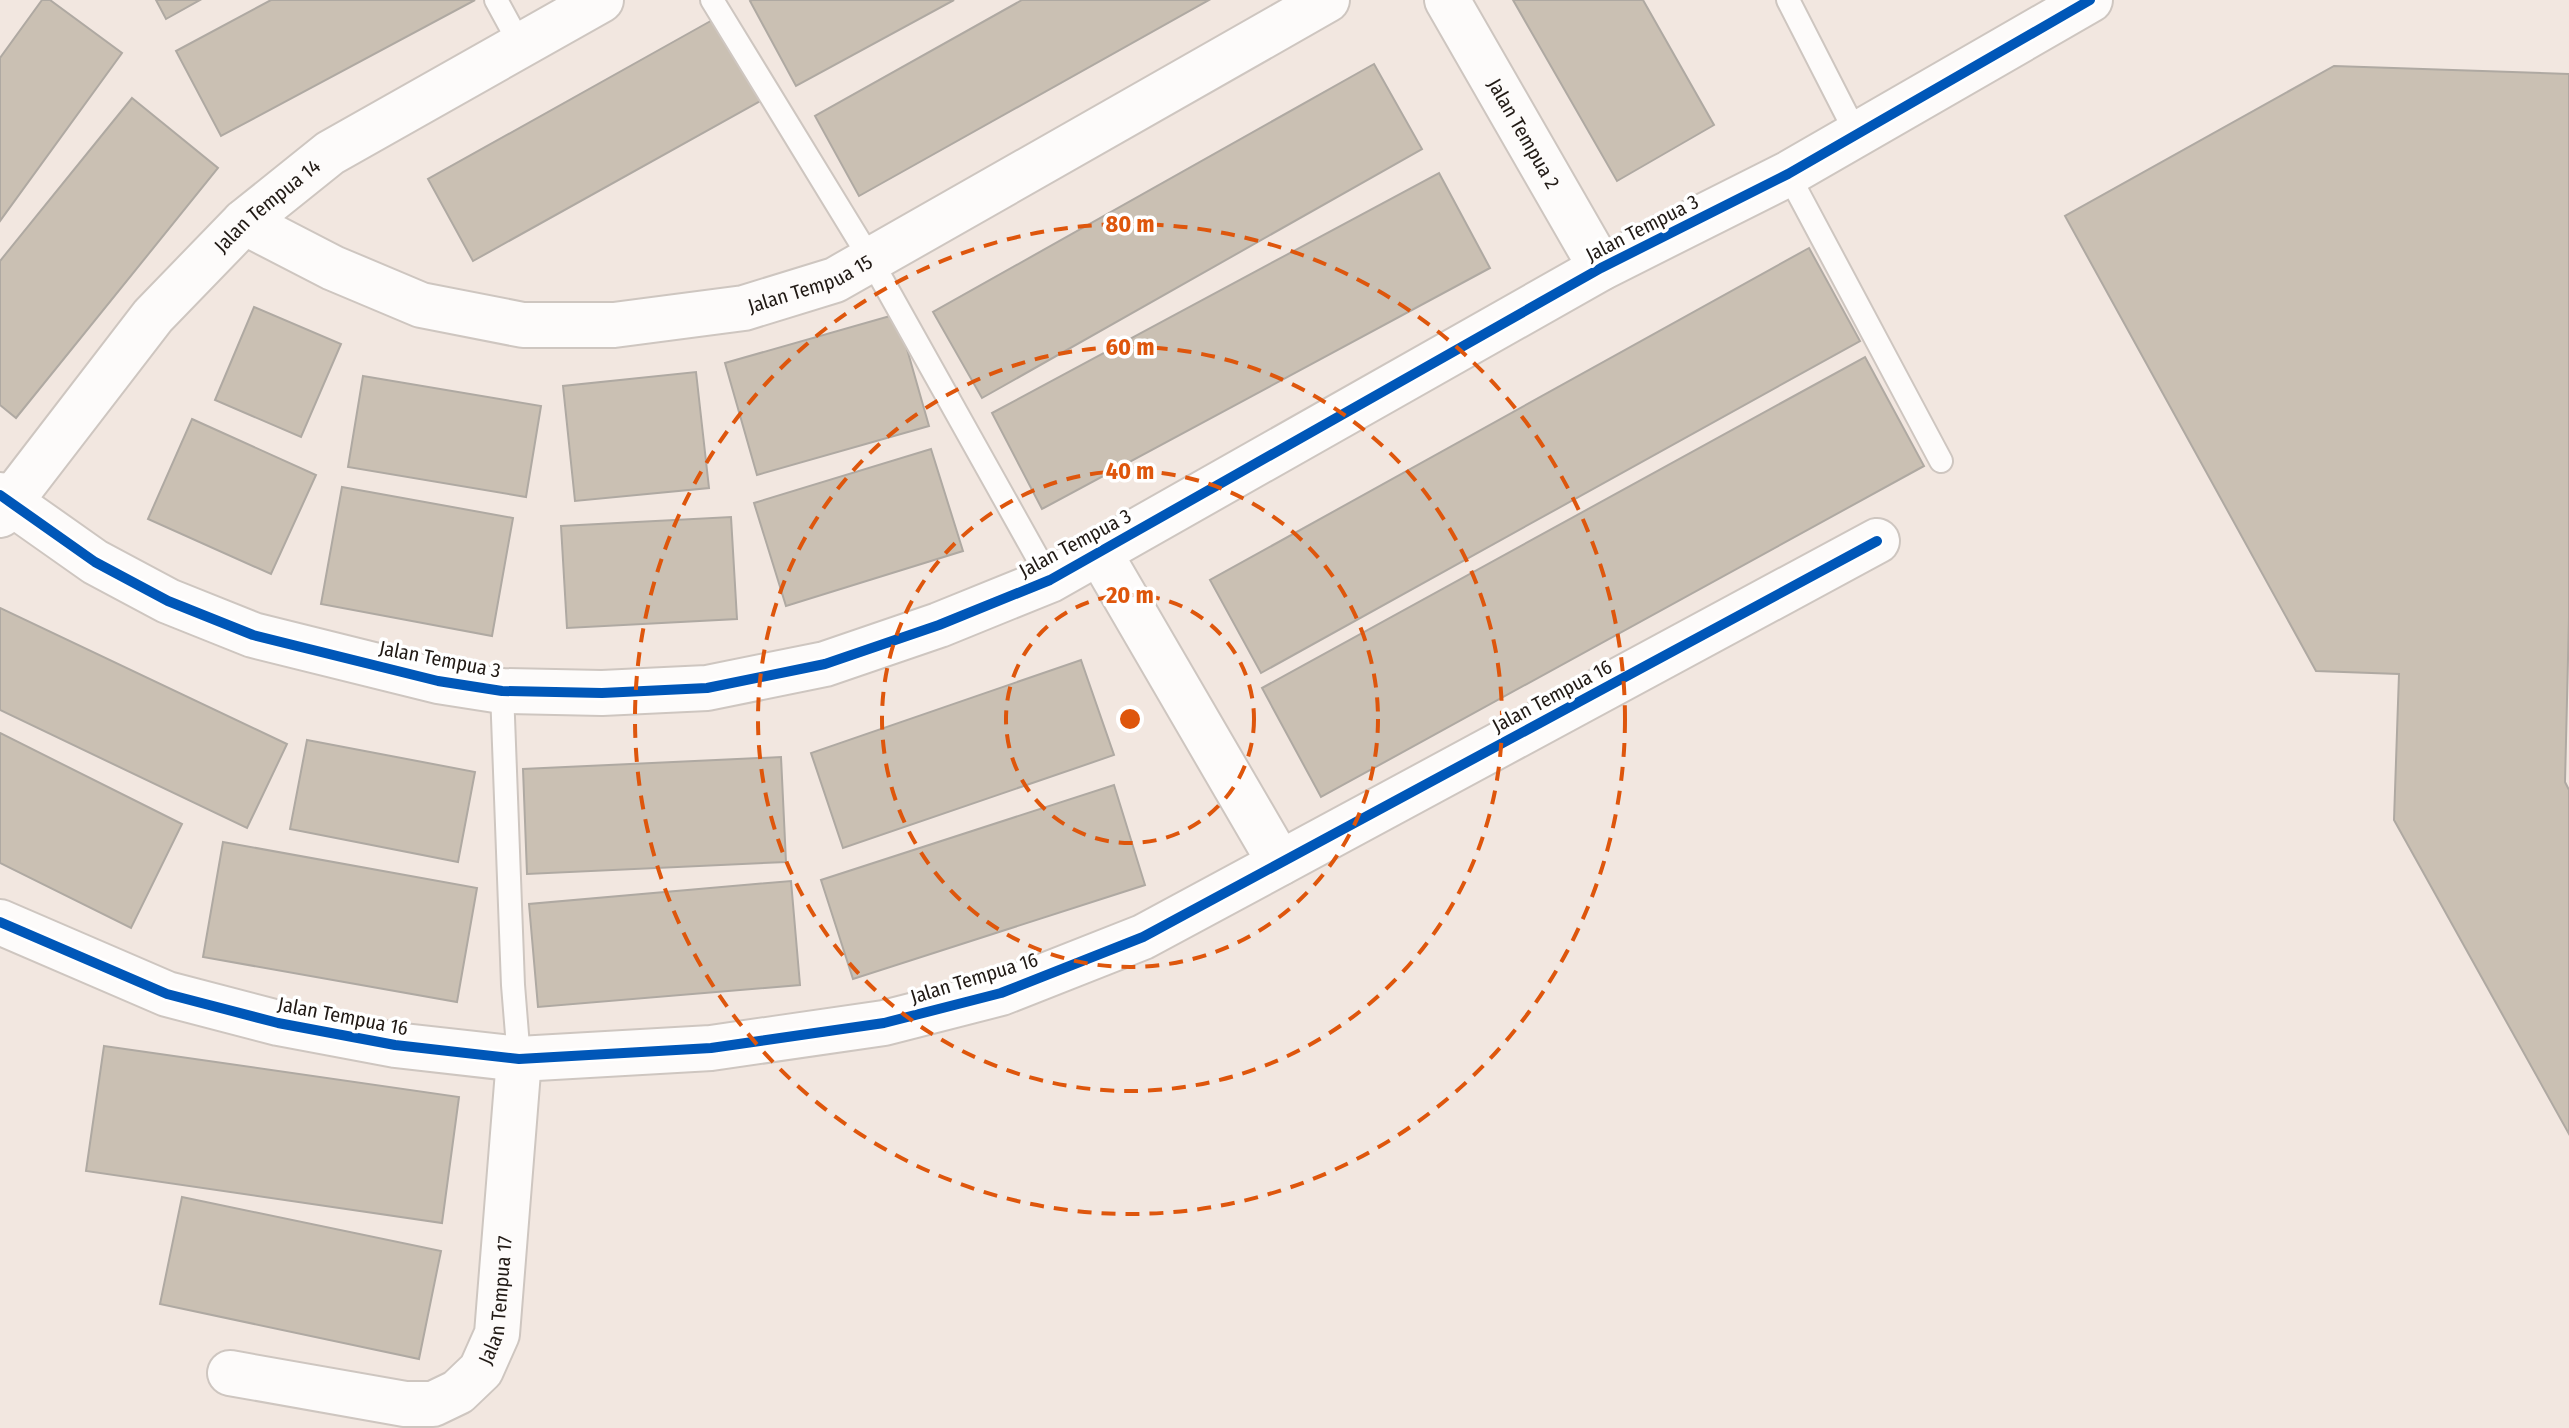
<svg xmlns="http://www.w3.org/2000/svg" width="2569" height="1428" font-family="'Fira Sans Condensed',sans-serif">
  <style>
    .building { fill: #cac0b3; stroke: #afa9a2; stroke-width: 2 }
    .lines { fill: none; stroke-linecap: round; stroke-linejoin: round }
    .lane-casing { stroke: #cec6c0; stroke-width: 26 }
    .street-casing { stroke: #cec6c0; stroke-width: 48 }
    .lane { stroke: #fdfbfa; stroke-width: 22 }
    .street { stroke: #fdfbfa; stroke-width: 44 }
    .cycleway-casing { stroke: #fff; stroke-width: 15 }
    .cycleway { stroke: #0057b8; stroke-width: 10 }
    .ring { fill: none; stroke: #de560c; stroke-width: 4; stroke-dasharray: 14 10 }
    .labels { text-anchor: middle; dominant-baseline: central; stroke-width: 7; stroke-linejoin: round; paint-order: stroke }
    .street-label { font-size: 20px; fill: #211a15; stroke: #fff }
    .centre { fill: #de560c; stroke: #fff; stroke-width: 4 }
    .ring-label { font-size: 24px; text-anchor: middle; font-weight: bold; fill: #de560c; stroke: #fff; stroke-width: 7; stroke-linejoin: round; paint-order: stroke }
  </style>
  <rect width="100%" height="100%" fill="#f2e7e0"/>
  <g class="building">
    <polygon points="42,0 50,0 122,53 0,221 0,58"/>
    <polygon points="156,0 200,0 166,19"/>
    <polygon points="271,0 475,0 221,136 176,51"/>
    <polygon points="752,0 954,0 796,86 750,1"/>
    <polygon points="1022,0 1209,0 859,196 815,116"/>
    <polygon points="1513,0 1643,0 1714,125 1617,181"/>
    <polygon points="716,18 762,100 473,261 428,179"/>
    <polygon points="1374,64 1422,149 982,398 933,312"/>
    <polygon points="2334,66 2569,74 2569,618 2565,782 2569,790 2569,1134 2394,820 2399,674 2316,671 2065,216"/>
    <polygon points="132,98 218,168 16,418 0,405 0,261"/>
    <polygon points="1439,173 1490,268 1042,509 992,413"/>
    <polygon points="1809,248 1860,341 1261,673 1210,580"/>
    <polygon points="254,307 341,344 301,437 215,400"/>
    <polygon points="897,314 929,426 757,475 725,363"/>
    <polygon points="1865,357 1924,466 1321,797 1262,688"/>
    <polygon points="696,372 709,488 575,501 563,386"/>
    <polygon points="363,376 541,406 526,497 348,467"/>
    <polygon points="192,419 316,475 271,574 148,519"/>
    <polygon points="931,449 963,551 786,606 754,503"/>
    <polygon points="342,487 513,518 492,636 321,604"/>
    <polygon points="731,517 737,619 567,628 561,526"/>
    <polygon points="0,608 287,744 247,828 0,710"/>
    <polygon points="1081,660 1114,755 843,848 811,753"/>
    <polygon points="0,733 182,824 131,928 0,863"/>
    <polygon points="307,740 475,772 458,862 290,829"/>
    <polygon points="781,757 786,862 527,874 523,769"/>
    <polygon points="1114,785 1145,885 853,979 821,880"/>
    <polygon points="223,842 477,888 457,1002 203,957"/>
    <polygon points="791,881 800,985 538,1007 529,904"/>
    <polygon points="104,1046 459,1097 442,1223 86,1171"/>
    <polygon points="182,1197 441,1251 419,1359 160,1304"/>
  </g>
  <g class="lines">
    <defs>
      <g id="lane">
        <polyline points="496,0 520,44"/>
        <polyline points="712,0 871,260 1050,580"/>
        <polyline points="1788,0 1857,135"/>
        <polyline points="1788,174 1941,461"/>
        <polyline points="502,691 513,985 519,1059"/>
      </g>
      <g id="street">
        <path id="s1" d="M 1447,0 L 1601,268"/>
        <path id="s2" d="M 244,222 L 333,268 L 421,305 L 523,325 L 614,325 L 744,308 L 835,280 L 1327,0"/>
        <polyline points="0,495 95,562 168,601 253,635 438,681 502,691 602,693 707,688 825,664 939,625 1050,580 1601,268 1788,174 2090,0"/>
        <path id="s3" d="M 0,515 L 153,316 L 244,222 L 330,153 L 601,0"/>
        <polyline points="1099,552 1280,863"/>
        <polyline points="0,922 167,994 278,1023 395,1045 519,1059 711,1048 884,1023 1001,993 1143,937 1877,541"/>
        <path id="s4" d="M 230,1373 L 405,1404 L 433,1404 L 458,1392 L 481,1370 L 497,1334 L 519,1059"/>
      </g>
    </defs>
    <use href="#lane" class="lane-casing"/>
    <use href="#street" class="street-casing"/>
    <use href="#lane" class="lane"/>
    <use href="#street" class="street"/>
    <defs>
      <g id="cycleway">
        <polyline points="0,495 95,562 168,601 253,635 438,681 502,691 602,693 707,688 825,664 939,625 1050,580 1601,268 1788,174 2090,0"/>
        <polyline points="0,922 167,994 278,1023 395,1045 519,1059 711,1048 884,1023 1001,993 1143,937 1877,541"/>
      </g>
    </defs>
    <use href="#cycleway" class="cycleway-casing"/>
    <use href="#cycleway" class="cycleway"/>
  </g>
  <g class="ring">
    <circle cx="1130" cy="719" r="124"/>
    <circle cx="1130" cy="719" r="248"/>
    <circle cx="1130" cy="719" r="372"/>
    <circle cx="1130" cy="719" r="495"/>
  </g>
  <g class="labels">
    <g class="street-label">
      <text stroke="none"><textPath href="#s1" startOffset="154">Jalan Tempua 2</textPath></text>
      <text stroke="none"><textPath href="#s3" startOffset="410">Jalan Tempua 14</textPath></text>
      <text transform="translate(1642 228) rotate(-27)">Jalan Tempua 3</text>
      <text stroke="none"><textPath href="#s2" startOffset="592">Jalan Tempua 15</textPath></text>
      <text transform="translate(1075 543) rotate(-28)">Jalan Tempua 3</text>
      <text transform="translate(440 659) rotate(11)">Jalan Tempua 3</text>
      <text transform="translate(1552 696) rotate(-28)">Jalan Tempua 16</text>
      <text transform="translate(974 978) rotate(-17)">Jalan Tempua 16</text>
      <text transform="translate(343 1016) rotate(11)">Jalan Tempua 16</text>
      <text stroke="none"><textPath href="#s4" startOffset="338">Jalan Tempua 17</textPath></text>
    </g>
  </g>
  <circle cx="1130" cy="719" r="12" class="centre"/>
  <g class="ring-label">
    <text x="1130" y="232">80 m</text>
    <text x="1130" y="355">60 m</text>
    <text x="1130" y="479">40 m</text>
    <text x="1130" y="603">20 m</text>
  </g>
</svg>
